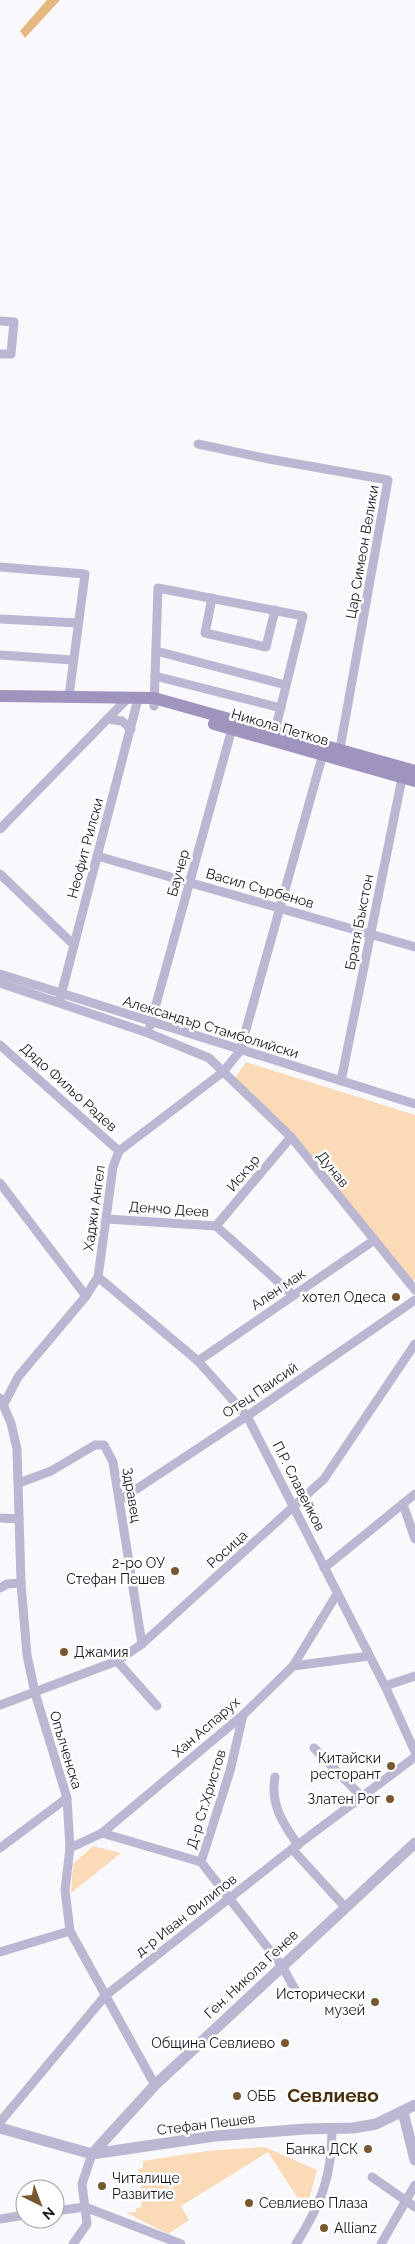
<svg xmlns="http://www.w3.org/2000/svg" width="415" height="2244" font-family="Raleway,sans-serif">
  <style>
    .green { fill: #fadab7 }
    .forest { fill: #e7b780 }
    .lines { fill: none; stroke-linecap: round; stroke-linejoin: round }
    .minor { stroke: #bbb6d2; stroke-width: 9 }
    .tertiary { stroke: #bbb6d2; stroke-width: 11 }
    .secondary { stroke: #9e94be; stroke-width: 12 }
    .poi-dot { fill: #79582f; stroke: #fff; stroke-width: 2 }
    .labels { text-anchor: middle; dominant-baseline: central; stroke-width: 5; stroke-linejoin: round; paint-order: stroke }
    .street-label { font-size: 14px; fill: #16141e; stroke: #fff }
    .poi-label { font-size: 14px; fill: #16141e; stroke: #fff; text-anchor: end }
    .district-label { font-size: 19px; font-weight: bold; fill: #4a300e; stroke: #fff }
  </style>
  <rect width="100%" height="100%" fill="#f9f8fd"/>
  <g class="green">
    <polygon points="246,1062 415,1115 415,1279 410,1283 295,1135 233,1081"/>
    <polygon points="93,1846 121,1853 71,1893 73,1864"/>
    <polygon points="265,2147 317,2170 306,2211 268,2152 181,2206 189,2220 168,2234 127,2213 136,2212 136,2208 142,2207 140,2193 142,2193 138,2169 143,2168 143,2161 207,2151"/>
  </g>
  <polygon class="forest" points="47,0 60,0 25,38 20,31"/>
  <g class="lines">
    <g class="minor">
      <polyline points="0,321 14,322 11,354 0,354"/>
      <polyline points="198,444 269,459 388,480 339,754"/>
      <polyline points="0,567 85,574 69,696"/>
      <polyline points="212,598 205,633 266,647 275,610"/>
      <polyline points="0,619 78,623"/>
      <polyline points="156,651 286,685"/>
      <polyline points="0,655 73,660"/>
      <polyline points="155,676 281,708"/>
      <polyline points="154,706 158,588 303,616 275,731"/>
      <polyline points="107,719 122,721 131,729"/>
      <polyline points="0,829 127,699"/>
      <polyline points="97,856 415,947"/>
      <polyline points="0,874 74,945"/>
      <polyline points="0,974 415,1104"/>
      <polyline points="0,983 148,1033 209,1058 291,1137 415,1290"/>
      <polyline points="60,999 138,699"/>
      <polyline points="150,1026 233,725"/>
      <polyline points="0,1045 119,1151"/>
      <polyline points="341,1081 403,773"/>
      <polyline points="0,1183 86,1296"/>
      <polyline points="107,1219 216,1226 293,1295"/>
      <polyline points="216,1226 291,1137"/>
      <polyline points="98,1277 198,1361 247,1416 385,1686 415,1752"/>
      <polyline points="198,1361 373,1241"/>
      <polyline points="0,1398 11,1423 17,1449 21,1583 27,1655 35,1693 67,1798 70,1848 65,1890 70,1931 155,2085"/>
      <polyline points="4,1404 18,1377 86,1296 98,1277 113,1167 119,1151 223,1072 240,1051 324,750"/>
      <polyline points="19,1483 51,1471 95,1445 104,1445 113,1462 142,1644"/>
      <polyline points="120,1500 247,1416 415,1300"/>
      <polyline points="403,1504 415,1539"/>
      <polyline points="0,1518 19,1519"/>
      <polyline points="324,1568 415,1494"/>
      <polyline points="0,1588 7,1584 21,1583"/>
      <polyline points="117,1661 157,1706"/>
      <polyline points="293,1666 337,1594"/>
      <polyline points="385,1686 415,1676"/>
      <polyline points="0,1705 117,1661 142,1644 324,1479 415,1344"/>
      <polyline points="314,1748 362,1797"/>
      <path d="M 275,1777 C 270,1804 283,1824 298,1845"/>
      <polyline points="102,1833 201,1862 282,1966 297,1993"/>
      <polyline points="0,1848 67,1798"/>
      <polyline points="70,1848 102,1833 243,1715 293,1666 369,1656"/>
      <polyline points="292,1849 345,1907"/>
      <polyline points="201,1862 230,1771 243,1715"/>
      <polyline points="0,1952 70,1931"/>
      <polyline points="0,2122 105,1996 292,1849 415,1757"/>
      <polyline points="372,2177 415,2207"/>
      <polyline points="55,2211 85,2207 181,2244"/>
      <polyline points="0,2219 25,2215"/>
      <polyline points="73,2244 87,2224 82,2184 92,2154"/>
      <path d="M 296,2244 C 321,2204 332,2177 332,2129"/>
      <polyline points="381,2244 415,2185"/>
    </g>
    <g class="tertiary">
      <polyline points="403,2112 415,2160"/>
      <polyline points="0,2128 92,2154 215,2136 305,2129 353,2128 376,2124 415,2105"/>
      <polyline points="92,2154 155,2085 415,1843"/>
    </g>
    <g class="secondary">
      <polyline points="0,696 154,698 415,771"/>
      <polyline points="214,724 415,781"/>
    </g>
  </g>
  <g class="poi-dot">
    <circle cx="396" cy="1297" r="5"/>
    <circle cx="175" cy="1571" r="5"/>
    <circle cx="64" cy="1652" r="5"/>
    <circle cx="391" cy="1766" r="5"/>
    <circle cx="390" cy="1799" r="5"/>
    <circle cx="375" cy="2002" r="5"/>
    <circle cx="285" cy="2043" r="5"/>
    <circle cx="237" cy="2096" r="5"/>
    <circle cx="368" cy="2149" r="5"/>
    <circle cx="102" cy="2186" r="5"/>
    <circle cx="249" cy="2203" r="5"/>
    <circle cx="324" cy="2228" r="5"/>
  </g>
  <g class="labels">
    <g class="street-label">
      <text transform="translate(362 552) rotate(-80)">Цар Симеон Велики</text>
      <text transform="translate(280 727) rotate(16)">Никола Петков</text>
      <text transform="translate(85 848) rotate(-75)">Неофит Рилски</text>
      <text transform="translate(178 873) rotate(-74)">Баучер</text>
      <text transform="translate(260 888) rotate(16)">Васил Сърбенов</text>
      <text transform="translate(359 922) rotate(-79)">Братя Бъкстон</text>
      <text transform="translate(211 1027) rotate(17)">Александър Стамболийски</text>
      <text transform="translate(69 1087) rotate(42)">Дядо Фильо Радев</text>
      <text transform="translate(333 1169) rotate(51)">Дунав</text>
      <text transform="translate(243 1173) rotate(-50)">Искър</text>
      <text transform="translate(94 1208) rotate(-82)">Хаджи Ангел</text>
      <text transform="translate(169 1209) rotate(4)">Денчо Деев</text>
      <text transform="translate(278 1289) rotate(-34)">Ален мак</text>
      <text transform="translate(260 1390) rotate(-34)">Отец Паисий</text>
      <text transform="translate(299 1486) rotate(63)">П.Р. Славейков</text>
      <text transform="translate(132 1495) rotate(80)">Здравец</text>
      <text transform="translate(227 1549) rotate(-42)">Росица</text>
      <text transform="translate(206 1727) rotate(-41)">Хан Аспарух</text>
      <text transform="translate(66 1750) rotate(73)">Опълченска</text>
      <text transform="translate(206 1799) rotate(-73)">Д-р Ст.Христов</text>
      <text transform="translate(186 1915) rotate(-38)">д-р Иван Филипов</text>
      <text transform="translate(251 1974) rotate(-43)">Ген. Никола Генев</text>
      <text transform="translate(206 2124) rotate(-7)">Стефан Пешев</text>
    </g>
    <g class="poi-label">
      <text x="386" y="1297">хотел Одеса</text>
      <text x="165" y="1563">2-ро ОУ<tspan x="165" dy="16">Стефан Пешев</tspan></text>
      <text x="74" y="1652" text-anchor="start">Джамия</text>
      <text x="381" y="1758">Китайски<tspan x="381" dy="16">ресторант</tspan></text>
      <text x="380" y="1799">Златен Рог</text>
      <text x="365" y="1994">Исторически<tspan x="365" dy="16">музей</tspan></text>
      <text x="275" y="2043">Община Севлиево</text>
      <text x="247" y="2096" text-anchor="start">ОББ</text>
      <text x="358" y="2149">Банка ДСК</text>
      <text x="112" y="2178" text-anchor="start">Читалище<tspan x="112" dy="16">Развитие</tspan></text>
      <text x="259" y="2203" text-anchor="start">Севлиево Плаза</text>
      <text x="334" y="2228" text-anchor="start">Allianz</text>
    </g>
    <g class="district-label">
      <text x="333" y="2095">Севлиево</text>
    </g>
  </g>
  <g transform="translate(40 2204) rotate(138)"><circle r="24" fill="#ffffff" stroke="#a2a1a5"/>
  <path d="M0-4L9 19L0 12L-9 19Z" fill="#79582f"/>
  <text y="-8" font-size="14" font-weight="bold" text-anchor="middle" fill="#16141e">N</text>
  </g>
</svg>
